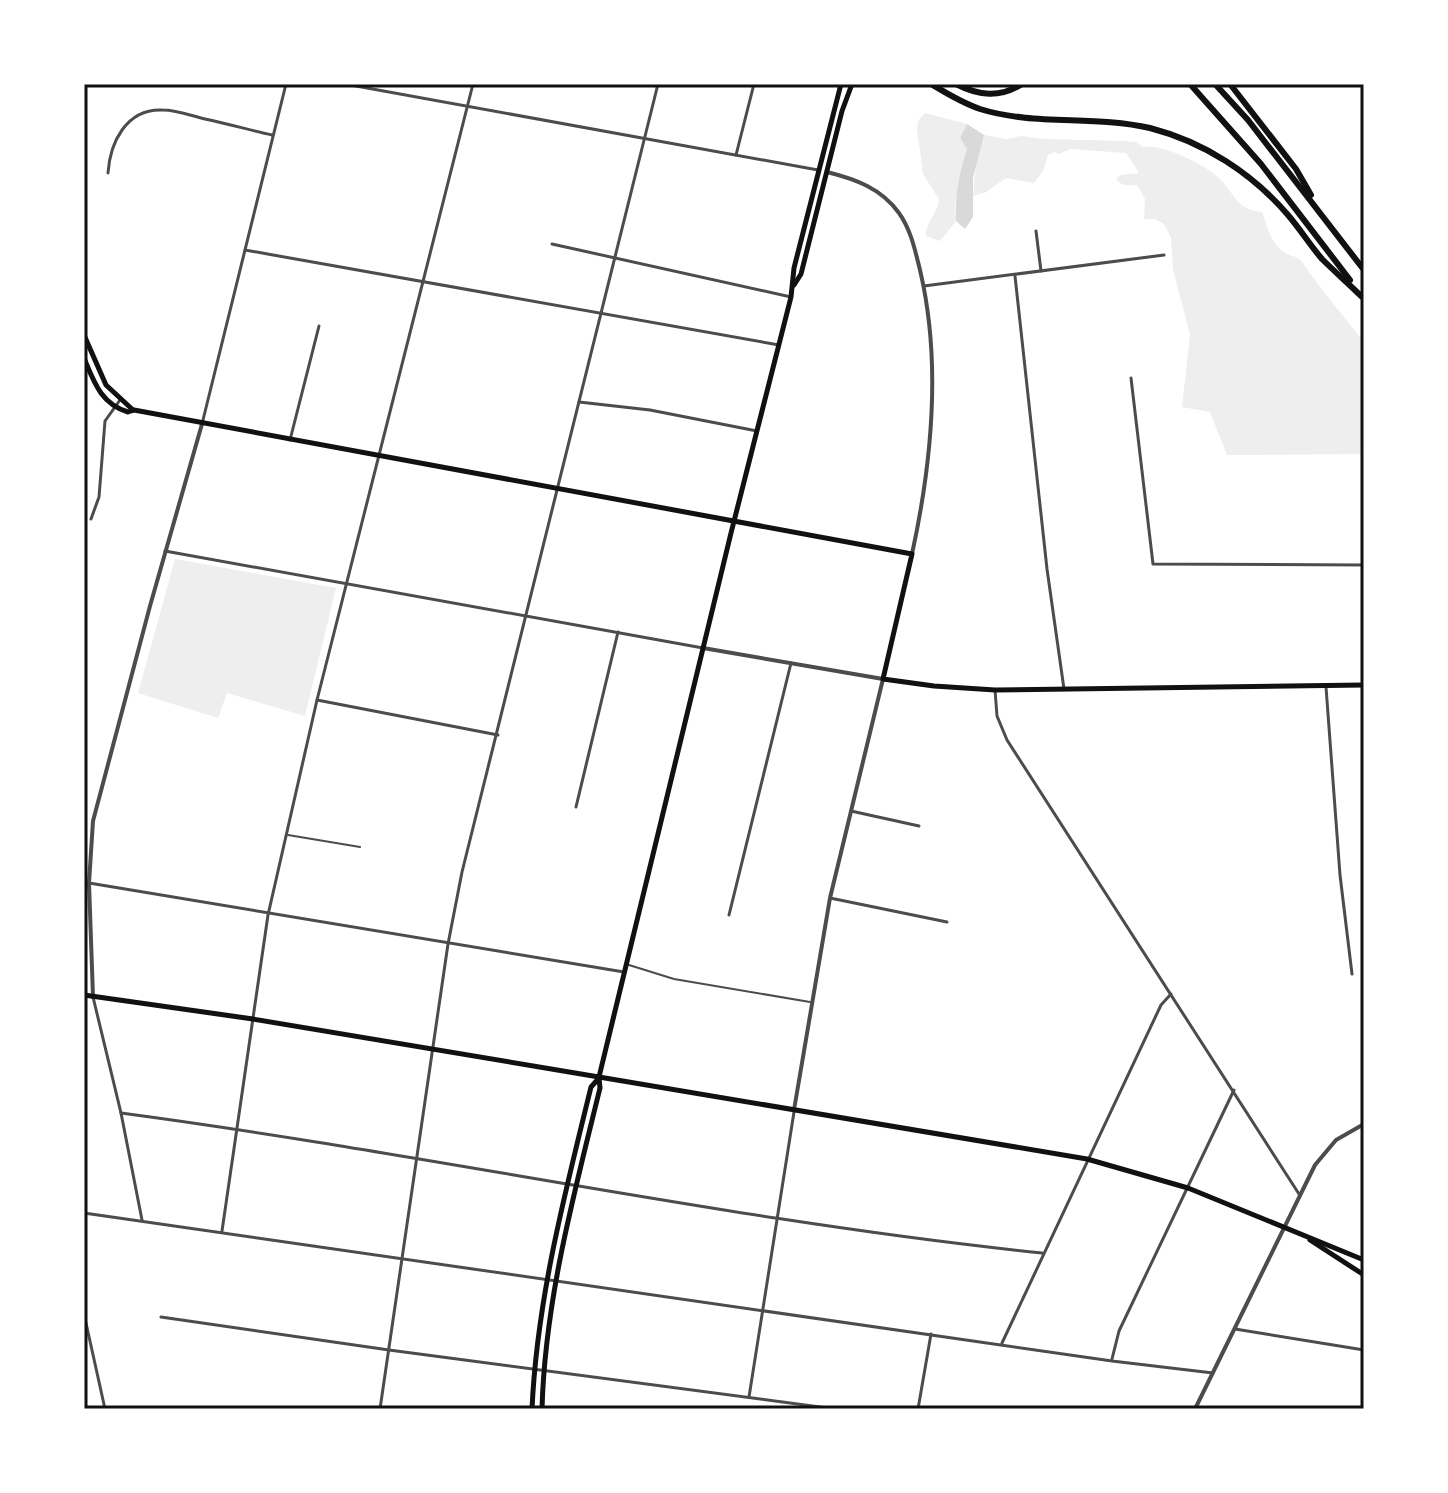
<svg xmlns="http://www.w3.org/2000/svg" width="1448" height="1493" font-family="'Noto Serif',serif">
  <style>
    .green { fill: #eee }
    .water { fill: #d9d9d9 }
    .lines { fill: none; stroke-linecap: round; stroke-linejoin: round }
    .service { stroke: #4c4c4c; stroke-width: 2 }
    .minor { stroke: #4c4c4c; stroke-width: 3 }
    .tertiary { stroke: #4c4c4c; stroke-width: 4 }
    .secondary { stroke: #111; stroke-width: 5 }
    .primary { stroke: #111; stroke-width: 5 }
    .motorway { stroke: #111; stroke-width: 6 }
    .neatline { fill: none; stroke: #111; stroke-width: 3 }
  </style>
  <rect width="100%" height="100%" fill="#fff"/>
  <g class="green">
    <path d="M 925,113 L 967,124 L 960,138 L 967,149 L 955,206 L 956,221 L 940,241 L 926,236 C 926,220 938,214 939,199 L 923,174 L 917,129 L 918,121 Z"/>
    <path d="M 984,135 L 1007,139 L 1021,136 L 1045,139 L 1126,141 L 1136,142 L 1143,147 C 1161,143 1206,165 1219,178 C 1236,195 1235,209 1262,212 C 1268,227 1269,243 1286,253 C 1292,257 1298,256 1302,262 C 1321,290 1343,315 1364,342 L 1364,454 L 1227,455 L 1210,412 L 1182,407 L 1190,335 L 1173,269 L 1171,238 L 1164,224 L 1155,219 L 1144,219 L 1145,199 L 1137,185 C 1129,186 1121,186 1116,179 L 1120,175 L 1139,173 L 1126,153 L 1070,149 L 1059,154 L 1055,152 L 1048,155 L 1043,171 L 1034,183 L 1006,178 L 986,192 L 973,196 L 977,153 Z"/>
    <polygon points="175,559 336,588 305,716 227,693 218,718 138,693"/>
  </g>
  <path class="water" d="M 967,124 L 984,135 L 973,178 L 973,217 L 965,229 L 956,221 C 955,195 959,174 967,149 L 960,138 Z"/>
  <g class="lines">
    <g class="service">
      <polyline points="288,835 360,847"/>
      <polyline points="629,965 674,979 810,1002"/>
    </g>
    <g class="minor">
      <polyline points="345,84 818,170"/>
      <polyline points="736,155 754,84"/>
      <path d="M 108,173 C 110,143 126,108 163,110 C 177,110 192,116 205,119 C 228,124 250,130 272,135"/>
      <polyline points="1036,231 1041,271"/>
      <polyline points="552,244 791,297"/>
      <polyline points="245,250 779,345"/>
      <polyline points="1015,276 1047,569 1064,689"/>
      <polyline points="924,286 1164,255"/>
      <polyline points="1131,378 1153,564 1364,565"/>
      <polyline points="579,402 650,410 757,431"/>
      <polyline points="202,424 286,84"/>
      <polyline points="290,440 319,326"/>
      <polyline points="91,519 99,497 105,421 120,400"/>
      <polyline points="165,551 703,648"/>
      <polyline points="1326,687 1340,875 1352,974"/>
      <polyline points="995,690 997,716 1007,740 1299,1194"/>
      <polyline points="317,700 498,735"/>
      <polyline points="576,807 618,632"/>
      <polyline points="851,811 919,826"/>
      <polyline points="89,883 624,972"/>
      <polyline points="830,898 947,922"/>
      <polyline points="729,915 791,663"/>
      <polyline points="93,997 121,1113 142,1220"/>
      <path d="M 121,1113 C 429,1154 733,1221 1042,1253"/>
      <polyline points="84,1213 1112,1361 1213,1373"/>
      <polyline points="222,1231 268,915 317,700 473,84"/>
      <polyline points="84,1314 105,1409"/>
      <polyline points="161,1317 389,1350 835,1409"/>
      <polyline points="1235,1329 1364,1350"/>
      <polyline points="1002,1343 1161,1005 1171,994"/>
      <polyline points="1112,1359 1119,1331 1234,1090"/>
      <polyline points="749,1397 794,1112"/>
      <polyline points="380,1409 448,944 462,872 658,84"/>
      <polyline points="918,1409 931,1334"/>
    </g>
    <g class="tertiary">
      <path d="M 827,172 C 855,179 881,188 899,213 C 911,230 915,250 920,270 C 942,363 932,462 912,554"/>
      <polyline points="703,648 883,679 830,898 794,1110"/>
      <polyline points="93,997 89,883 93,821 150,606 202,424"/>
      <polyline points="1195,1409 1315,1165 1336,1140 1364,1124"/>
    </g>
    <g class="secondary">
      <polyline points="84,335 106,385 133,410"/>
      <path d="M 84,358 C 94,382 101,404 128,412 L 134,410 L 912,554 L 883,679 L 934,686 L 995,690 L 1364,685"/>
      <polyline points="84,995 253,1019 599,1077"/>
      <path d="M 532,1409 C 537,1299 565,1193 591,1087 L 599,1078"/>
      <path d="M 542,1409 C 545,1300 574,1194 600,1088 L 599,1078"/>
    </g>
    <g class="primary">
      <polyline points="841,84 794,268 791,297 731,533 599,1077 1087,1159 1188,1188 1364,1260"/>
      <polyline points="794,285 801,274 842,111 852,84"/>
      <polyline points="1310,1240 1364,1275"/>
    </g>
    <g class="motorway">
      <path d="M 931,84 C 946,93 962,103 980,109 C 1034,126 1094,115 1150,128 C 1204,142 1252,173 1288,215 C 1300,229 1310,245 1322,259 C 1335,272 1349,284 1362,297"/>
      <path d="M 956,84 C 979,96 1000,98 1022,84"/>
      <polyline points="1190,84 1261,164 1350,280"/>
      <polyline points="1215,84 1248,120 1364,270"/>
      <polyline points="1230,84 1296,169 1311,195"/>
    </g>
  </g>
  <rect width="1448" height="1493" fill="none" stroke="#ffffff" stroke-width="172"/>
  <rect x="86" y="86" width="1276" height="1321" class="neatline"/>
</svg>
